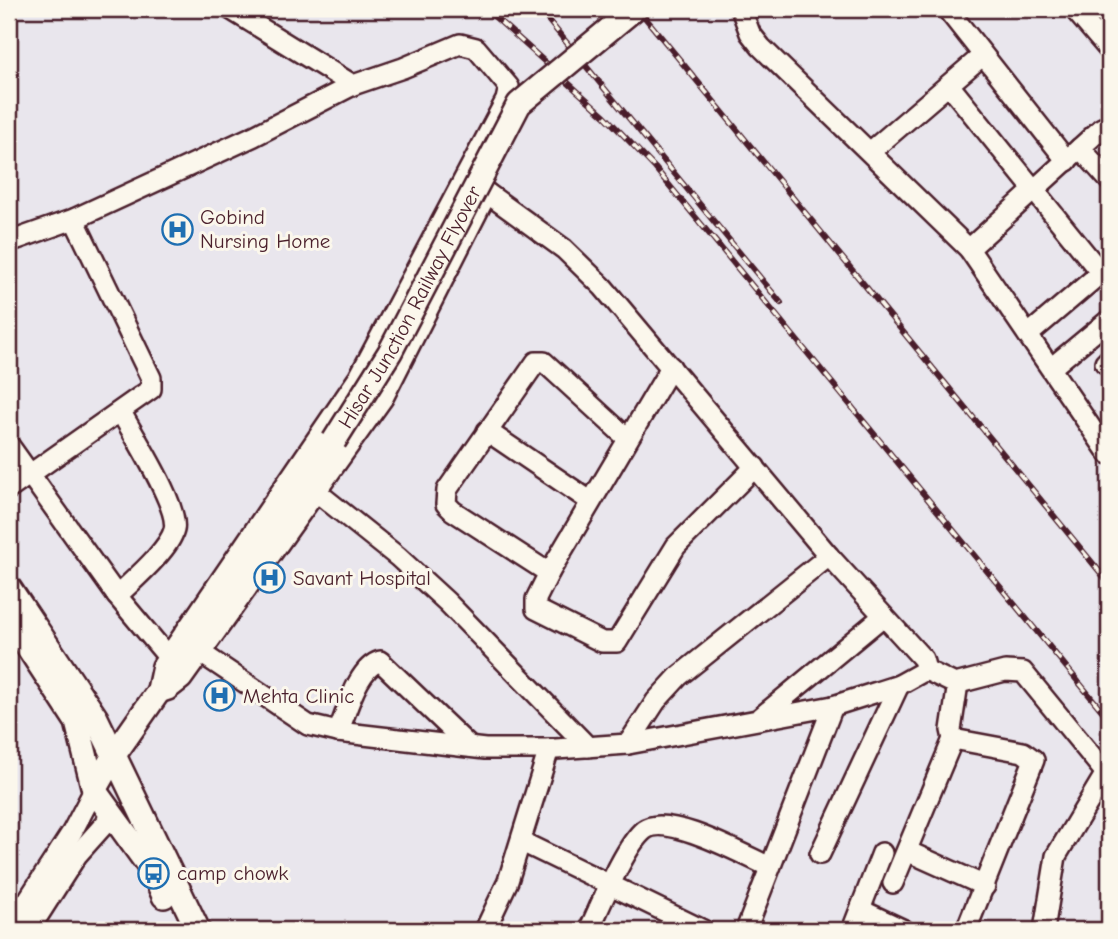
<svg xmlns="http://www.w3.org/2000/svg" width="1118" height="939" font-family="'Comic Neue',sans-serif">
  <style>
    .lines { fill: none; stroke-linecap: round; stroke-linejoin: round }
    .minor-casing { stroke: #4a1f2b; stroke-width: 24 }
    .major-casing { stroke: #4a1f2b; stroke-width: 28 }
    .minor { stroke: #fbf7ec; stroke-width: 19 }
    .major { stroke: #fbf7ec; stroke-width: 23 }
    .rail-casing { stroke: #4a1f2b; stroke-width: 6 }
    .rail { stroke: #fbf7ec; stroke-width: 3.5; stroke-dasharray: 10; stroke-linecap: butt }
    .major-bridge-casing { stroke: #4a1f2b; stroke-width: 28; stroke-linecap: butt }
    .major-bridge { stroke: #fbf7ec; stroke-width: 23 }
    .labels { text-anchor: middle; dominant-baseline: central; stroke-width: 6; stroke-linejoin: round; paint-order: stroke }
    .poi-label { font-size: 21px; fill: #4a1f2b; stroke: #fbf7ec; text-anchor: start }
    .street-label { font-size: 21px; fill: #4a1f2b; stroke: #fbf7ec }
  </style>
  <rect width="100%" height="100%" fill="#e9e6ed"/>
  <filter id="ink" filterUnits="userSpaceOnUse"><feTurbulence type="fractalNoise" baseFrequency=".0143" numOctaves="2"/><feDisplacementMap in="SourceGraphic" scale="14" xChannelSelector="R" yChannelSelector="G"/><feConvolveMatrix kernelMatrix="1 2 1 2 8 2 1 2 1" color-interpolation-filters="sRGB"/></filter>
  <g filter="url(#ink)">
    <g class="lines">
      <defs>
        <g id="minor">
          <polyline points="230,9 353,85"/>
          <polyline points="741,9 750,33 761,47 969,249 1109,454"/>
          <polyline points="947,9 1067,161"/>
          <polyline points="1074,9 1109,50"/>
          <polyline points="949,85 1101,273"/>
          <polyline points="1080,148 1109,180"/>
          <polyline points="870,152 982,56"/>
          <polyline points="9,242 74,219 254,136 353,85 403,68 460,44 476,48 509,87 506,100 359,377 162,666 156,694 168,690 182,679 383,398 487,193 465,181"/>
          <polyline points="969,249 1102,128 1109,125"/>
          <polyline points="1029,334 1109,266"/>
          <polyline points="1105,363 1109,359"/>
          <polyline points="671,367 549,573 536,599 536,609 602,642 617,642 676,546 755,467"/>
          <polyline points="1051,368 1109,320"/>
          <polyline points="487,431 590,501"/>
          <polyline points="9,445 117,596 168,657"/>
          <polyline points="9,489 151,389 151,378 74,219"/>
          <polyline points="318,493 398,557 447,602 588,747"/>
          <polyline points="549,573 453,511 446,504 447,490 536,362 544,362 627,438"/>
          <path d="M 117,596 C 132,581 169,550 174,530 C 180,507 133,435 121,412"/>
          <polyline points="201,653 308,725 338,732 485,749 556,749 628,744 833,706 899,685 926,670 923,659 829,556 603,287 564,249 487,193"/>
          <polyline points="926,670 955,684 957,690 951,730 953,739 1023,752 1034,760 966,930"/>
          <polyline points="955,684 1005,671 1023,672 1109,777"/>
          <polyline points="761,717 882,617"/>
          <path d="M 338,732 C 347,712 357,668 380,661 L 470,747"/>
          <polyline points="628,744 656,701 679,676 829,556"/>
          <polyline points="522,842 703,930"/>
          <polyline points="907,851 985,886"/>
          <polyline points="820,854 899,685"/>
          <polyline points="893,883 953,739"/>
          <polyline points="861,910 904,930"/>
          <polyline points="9,929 72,832 94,790"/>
          <polyline points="29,930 77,855 111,817"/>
          <polyline points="485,930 508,881 549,749"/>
          <path d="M 589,930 C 600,907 625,845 644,830 C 667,812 745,856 770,867"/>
          <polyline points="746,930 833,706"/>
          <polyline points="852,930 882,853"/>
          <polyline points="1044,930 1056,856 1106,773"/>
        </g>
        <g id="major">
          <polyline points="9,588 96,718 198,930"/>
          <polyline points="9,618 77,722 94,790 154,873 164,896"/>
          <polyline points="94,790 114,755 334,441"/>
        </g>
      </defs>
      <use href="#minor" class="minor-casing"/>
      <use href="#major" class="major-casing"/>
      <use href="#minor" class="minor"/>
      <use href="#major" class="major"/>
      <defs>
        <g id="rail">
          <polyline points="486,9 605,116 655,168 1109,719"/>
          <polyline points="539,9 781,303"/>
          <polyline points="638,9 1109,583"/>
        </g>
      </defs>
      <use href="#rail" class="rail-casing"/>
      <use href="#rail" class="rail"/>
      <defs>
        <g id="major-bridge">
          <path id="s1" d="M 334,441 L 390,352 L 519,104 L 634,9"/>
        </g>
      </defs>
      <use href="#major-bridge" class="major-bridge-casing"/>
      <use href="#major-bridge" class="major-bridge"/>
    </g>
  </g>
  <defs>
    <symbol id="hospital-ring" viewBox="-11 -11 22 22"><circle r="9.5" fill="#fbf7ec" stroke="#1f6fb2" stroke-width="1.5"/><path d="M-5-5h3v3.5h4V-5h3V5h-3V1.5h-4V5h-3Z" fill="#1f6fb2"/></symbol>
    <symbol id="bus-ring" viewBox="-11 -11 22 22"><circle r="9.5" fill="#fbf7ec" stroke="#1f6fb2" stroke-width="1.5"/><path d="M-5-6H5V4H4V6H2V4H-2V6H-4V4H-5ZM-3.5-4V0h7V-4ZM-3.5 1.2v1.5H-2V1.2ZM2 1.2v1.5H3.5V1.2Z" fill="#1f6fb2"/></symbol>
  </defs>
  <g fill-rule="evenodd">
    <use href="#hospital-ring" x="160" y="212" width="35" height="35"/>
    <use href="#hospital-ring" x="252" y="560" width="35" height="35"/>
    <use href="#hospital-ring" x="202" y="678" width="35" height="35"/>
    <use href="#bus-ring" x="136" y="856" width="35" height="35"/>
  </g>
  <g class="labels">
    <g class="poi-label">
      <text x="200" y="217">Gobind<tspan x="200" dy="24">Nursing Home</tspan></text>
      <text x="293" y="578">Savant Hospital</text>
      <text x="243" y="696">Mehta Clinic</text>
      <text x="177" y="873">camp chowk</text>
    </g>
    <g class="street-label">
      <text stroke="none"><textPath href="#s1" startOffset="154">Hisar Junction Railway Flyover</textPath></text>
    </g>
  </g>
  <rect width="1118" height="939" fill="none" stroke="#fbf7ec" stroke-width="35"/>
  <rect x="18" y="18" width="1083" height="904" fill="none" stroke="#4a1f2b" stroke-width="2.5" filter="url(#ink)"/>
</svg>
